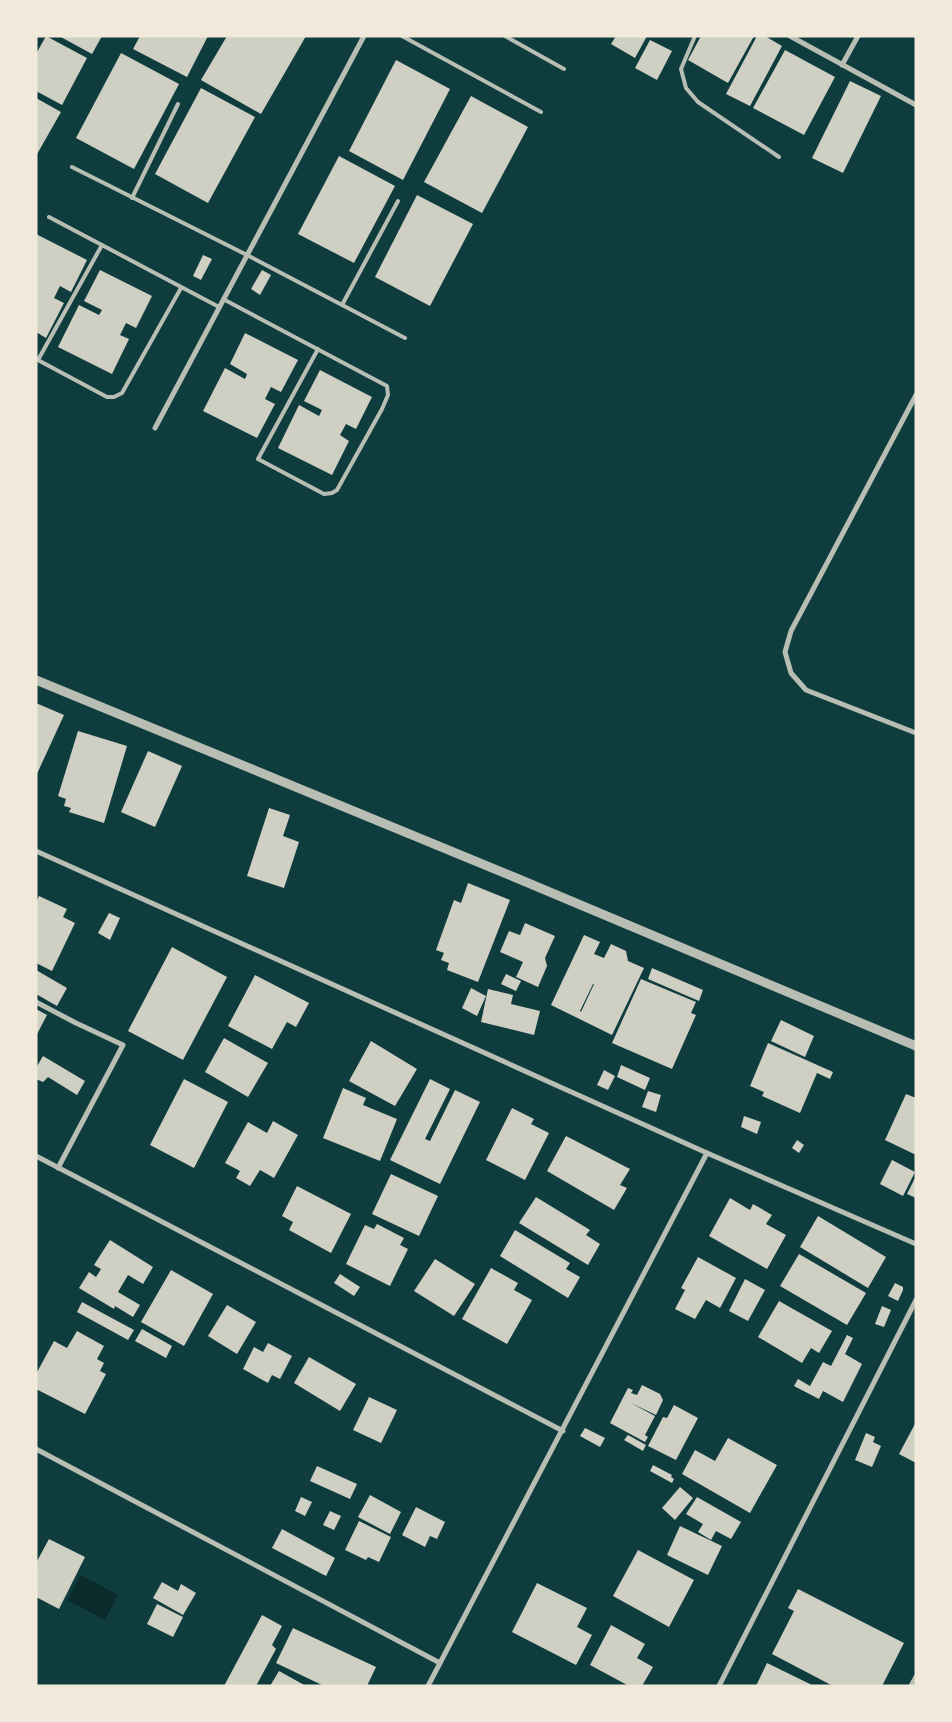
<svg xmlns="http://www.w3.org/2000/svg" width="952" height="1722" font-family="'Work Sans',sans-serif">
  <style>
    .water { fill: #0a2a2b }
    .building { fill: #cfcfc3; fill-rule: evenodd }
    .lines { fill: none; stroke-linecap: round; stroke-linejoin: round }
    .service { stroke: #b8beb3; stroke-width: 4 }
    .minor { stroke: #b8beb3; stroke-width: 5 }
    .tertiary { stroke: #b8beb3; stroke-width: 9 }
  </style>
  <rect width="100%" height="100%" fill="#0f3d3e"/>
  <polygon class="water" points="81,1575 118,1595 105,1620 67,1600"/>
  <g class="building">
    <polygon points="46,36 87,58 62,105 36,91 36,54"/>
    <polygon points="59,36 102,36 92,54"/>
    <polygon points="140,36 208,36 187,77 133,49"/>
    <polygon points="227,36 306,36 261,114 201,80"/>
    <polygon points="616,36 647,36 635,58 611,44"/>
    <polygon points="701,36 754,36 728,83 688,60"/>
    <polygon points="757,36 765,36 782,46 750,106 726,94"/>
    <polygon points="650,40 672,51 657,80 635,68"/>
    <polygon points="785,50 835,77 804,135 753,108"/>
    <polygon points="121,53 179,84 134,169 76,138"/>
    <polygon points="396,60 450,89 403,180 349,151"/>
    <polygon points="850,81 881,96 843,173 812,158"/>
    <polygon points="201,88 255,117 208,203 155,174"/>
    <polygon points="471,96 528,127 482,213 424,182"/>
    <polygon points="36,98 61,112 36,156"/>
    <polygon points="339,156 395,186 354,263 298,234"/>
    <polygon points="417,195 473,224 430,306 375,277"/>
    <polygon points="36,234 87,260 71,292 60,286 54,298 64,303 46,338 36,332"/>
    <polygon points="203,255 212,259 201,280 193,276"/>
    <polygon points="100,270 152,296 136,328 126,323 120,335 129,339 112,374 58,347 79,305 99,315 102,310 84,301"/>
    <polygon points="262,270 271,275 260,295 251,289"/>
    <polygon points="245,333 298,360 281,392 271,387 265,399 275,404 257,438 203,411 225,368 245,379 247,374 230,364"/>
    <polygon points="320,370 372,397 356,429 346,424 340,435 349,441 332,475 278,448 299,405 319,416 322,410 304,401"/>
    <polygon points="36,703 64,715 36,776"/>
    <polygon points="78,731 127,746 104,823 69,812 71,808 64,806 66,799 58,796"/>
    <polygon points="148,751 182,766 155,827 121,812"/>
    <polygon points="269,808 290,815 283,836 299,842 284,888 247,876"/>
    <polygon points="468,883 510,900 478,982 447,970 449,963 441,960 444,953 436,950 454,900 461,903"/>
    <polygon points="39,896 67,909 63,917 75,923 52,971 36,963 36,902"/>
    <polygon points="109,913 120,918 110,940 98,933"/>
    <polygon points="525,923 555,936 545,958 547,966 538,987 516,977 523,962 500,952 509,931 520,935"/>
    <path d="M 584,935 L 600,942 L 594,954 L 604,958 L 611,944 L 626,951 L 628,961 L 644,968 L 612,1035 L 551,1005 ZM 593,984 L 594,984 L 581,1012 L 580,1011 Z"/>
    <polygon points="172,947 227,977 183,1060 128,1031"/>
    <polygon points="652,968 703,990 699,1001 648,979"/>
    <polygon points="36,970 67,988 57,1006 36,994"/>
    <polygon points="506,974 521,981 516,991 501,984"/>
    <polygon points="255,975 309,1003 296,1027 287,1022 272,1049 228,1026"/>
    <polygon points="641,979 696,1002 691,1013 696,1015 672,1069 612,1043"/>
    <polygon points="471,988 486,996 477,1016 462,1008"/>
    <polygon points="488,989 513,995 511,1004 540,1011 534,1035 481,1022"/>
    <polygon points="36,1009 47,1015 36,1036"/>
    <polygon points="781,1020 814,1036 805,1057 771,1041"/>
    <polygon points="224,1038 268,1063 248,1097 205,1072"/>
    <polygon points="371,1041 417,1069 395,1106 349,1081"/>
    <polygon points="768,1043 833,1072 830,1079 817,1073 800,1113 762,1096 764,1092 750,1086"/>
    <polygon points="43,1056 85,1081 77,1095 48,1077 43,1082 36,1079 36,1068"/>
    <polygon points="621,1065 650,1078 645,1090 617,1077"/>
    <polygon points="604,1070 615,1076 608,1090 597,1085"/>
    <polygon points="184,1079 228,1102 194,1168 150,1145"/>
    <polygon points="430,1079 450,1089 425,1139 430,1141 455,1090 480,1102 440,1184 390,1160"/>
    <polygon points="343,1088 366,1098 363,1105 397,1119 380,1161 323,1138"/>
    <polygon points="648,1091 661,1095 656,1112 642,1107"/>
    <polygon points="906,1094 916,1098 916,1155 885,1140"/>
    <polygon points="512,1108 534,1119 531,1124 549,1133 525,1180 486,1160"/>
    <polygon points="744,1116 761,1122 757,1134 741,1127"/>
    <polygon points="273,1121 298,1135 274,1178 260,1170 250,1186 236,1178 240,1171 225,1163 248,1122 267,1133"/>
    <polygon points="566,1136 630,1169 620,1185 627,1188 614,1210 547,1171"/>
    <polygon points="797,1140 804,1145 799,1153 792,1148"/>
    <polygon points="892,1160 915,1172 903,1196 880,1184"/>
    <polygon points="391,1174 438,1196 419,1236 372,1214"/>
    <polygon points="916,1176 916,1198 907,1194"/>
    <polygon points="297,1186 351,1214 331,1253 289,1230 293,1222 282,1216"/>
    <polygon points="536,1197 590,1230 586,1235 600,1244 588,1265 519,1223"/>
    <polygon points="730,1198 750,1210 753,1204 772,1215 766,1224 786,1235 767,1269 709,1236"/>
    <polygon points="818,1216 886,1257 868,1288 800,1247"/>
    <polygon points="377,1224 404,1238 400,1245 408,1249 390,1286 346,1264 365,1225 374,1229"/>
    <polygon points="515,1230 570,1263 566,1269 580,1277 568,1298 500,1256"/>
    <polygon points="110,1240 153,1267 143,1284 128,1275 118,1292 140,1305 133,1317 115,1306 114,1309 79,1288 89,1272 96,1277 101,1269 94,1265"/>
    <polygon points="799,1254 866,1293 847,1325 780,1286"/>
    <polygon points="698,1257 736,1278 720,1308 706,1300 695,1319 675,1309 685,1290 681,1288"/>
    <polygon points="435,1259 475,1284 454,1316 414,1291"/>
    <polygon points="491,1268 518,1283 514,1290 532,1300 507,1344 462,1319"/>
    <polygon points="171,1270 213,1294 184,1346 141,1322"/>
    <polygon points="340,1274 360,1287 354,1296 334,1283"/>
    <polygon points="745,1279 765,1290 748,1321 729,1311"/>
    <polygon points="895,1283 903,1287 903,1290 898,1301 888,1296"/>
    <polygon points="779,1301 832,1331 819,1353 811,1348 802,1363 758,1337"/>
    <polygon points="82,1302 134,1330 128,1340 77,1312"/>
    <polygon points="227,1305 256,1322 237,1354 208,1336"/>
    <polygon points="882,1306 891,1310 884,1327 875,1324"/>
    <polygon points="142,1329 172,1346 166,1358 135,1341"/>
    <polygon points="77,1331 104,1346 97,1359 104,1363 100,1371 106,1374 85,1414 36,1389 36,1374 54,1341 67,1348"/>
    <polygon points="847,1335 853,1338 845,1354 862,1364 843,1402 823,1391 819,1399 794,1386 798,1379 810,1386 823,1362 831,1366"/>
    <polygon points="268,1343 292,1356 280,1379 272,1375 268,1383 243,1369 254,1347 263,1352"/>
    <polygon points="309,1357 356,1384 340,1411 294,1383"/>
    <polygon points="642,1385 660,1394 663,1400 656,1415 631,1403 655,1416 645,1435 648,1437 645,1442 610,1423 628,1388 633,1390 631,1393 637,1395"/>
    <polygon points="369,1397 397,1410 381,1443 353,1430"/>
    <polygon points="674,1405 698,1418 676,1460 648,1446 663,1417 667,1418"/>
    <polygon points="916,1422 916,1463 899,1454"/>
    <polygon points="585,1428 605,1438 600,1447 580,1436"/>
    <polygon points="866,1433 875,1437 873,1442 881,1446 872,1467 855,1460"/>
    <polygon points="628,1435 646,1445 643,1451 624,1440"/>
    <polygon points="728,1438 777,1465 750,1513 682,1474 695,1450 715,1461"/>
    <polygon points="653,1465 672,1475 671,1477 674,1479 672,1483 650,1471"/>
    <polygon points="317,1466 357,1484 350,1499 310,1481"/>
    <polygon points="680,1487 693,1498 675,1520 662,1508"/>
    <polygon points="370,1495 401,1512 390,1534 358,1517"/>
    <polygon points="301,1497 312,1502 305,1516 295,1511"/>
    <polygon points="697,1497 741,1522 731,1539 716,1531 711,1540 698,1532 703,1524 686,1514"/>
    <polygon points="416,1507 445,1522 437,1539 430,1536 425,1547 402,1535"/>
    <polygon points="330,1511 341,1516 334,1530 323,1525"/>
    <polygon points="359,1521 391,1537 379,1562 368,1557 366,1560 345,1550"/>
    <polygon points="680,1526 722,1546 708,1575 667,1555"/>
    <polygon points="282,1529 335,1558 326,1576 272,1548"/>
    <polygon points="49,1539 85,1557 59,1609 36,1597 36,1563"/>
    <polygon points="638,1550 694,1580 669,1627 613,1596"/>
    <polygon points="162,1582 178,1591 181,1584 196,1593 183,1615 153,1598"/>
    <polygon points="537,1583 587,1608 577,1627 592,1635 576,1665 512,1632"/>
    <polygon points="798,1589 904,1643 882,1686 833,1686 772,1654 794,1611 788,1608"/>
    <polygon points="157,1604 183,1617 173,1637 147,1624"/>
    <polygon points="262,1615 282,1626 272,1645 276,1649 256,1686 224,1686"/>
    <polygon points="611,1625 645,1644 637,1658 653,1667 642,1686 629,1686 590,1665"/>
    <polygon points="293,1628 376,1667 367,1686 324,1686 276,1663"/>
    <polygon points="767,1663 814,1686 756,1686"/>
    <polygon points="279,1671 306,1686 270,1686"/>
  </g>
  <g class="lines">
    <g class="service">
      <polyline points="402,36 541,112"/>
      <polyline points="505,36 564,69"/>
      <polyline points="695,36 681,69 686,88 698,102 779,157"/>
      <polyline points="72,167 247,255 405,338"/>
      <polyline points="132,198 178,104"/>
      <polyline points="49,217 219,307"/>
      <polyline points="223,299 387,386 388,395 382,409 337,490 332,493 324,494 258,459 318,349"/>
      <polyline points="342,305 398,201"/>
      <polyline points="36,359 107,397 114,397 122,393 181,288"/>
      <polyline points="38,360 102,245"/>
    </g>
    <g class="minor">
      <polyline points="790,36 916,105"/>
      <polyline points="842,65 858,36"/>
      <polyline points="916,395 791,631 785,652 791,673 806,690 916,733"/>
      <polyline points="155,428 364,36"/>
      <polyline points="36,851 707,1153 916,1244"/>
      <polyline points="36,1002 76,1023 123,1045 58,1168"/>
      <polyline points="36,1156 563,1431"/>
      <polyline points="36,1449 440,1663"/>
      <polyline points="428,1686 707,1153"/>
      <polyline points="719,1686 916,1300"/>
      <polyline points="911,1686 916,1677"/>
    </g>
    <polyline class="tertiary" points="36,680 514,877 916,1046"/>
  </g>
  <rect width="952" height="1722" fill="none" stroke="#f1e9da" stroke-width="75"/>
</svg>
